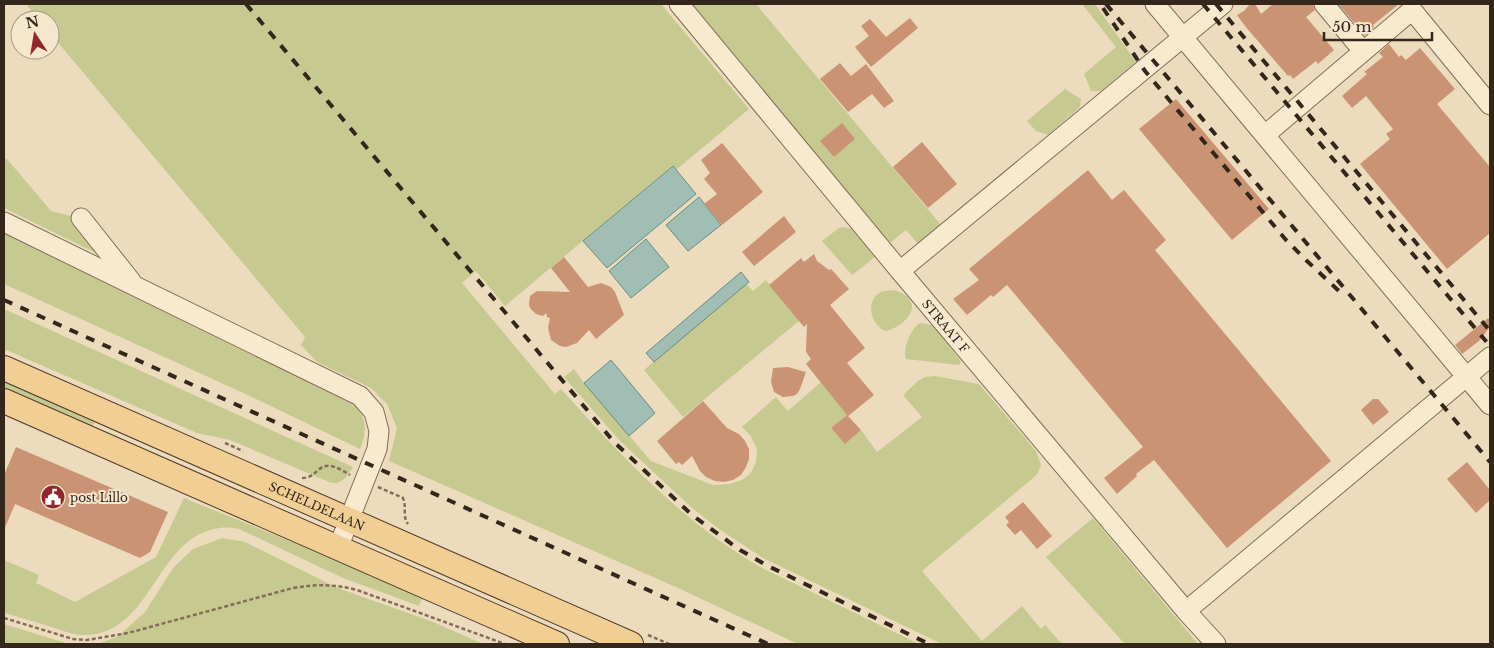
<svg xmlns="http://www.w3.org/2000/svg" width="1494" height="648" font-family="'Libre Baskerville',serif">
  <style>
    .green { fill: #c6ca91 }
    .water { fill: #a0beb4; stroke: #688b81 }
    .building { fill: #ca9373 }
    .lines { fill: none; stroke-linecap: round; stroke-linejoin: round }
    .minor-casing { stroke: #846c57; stroke-width: 21 }
    .major-casing { stroke: #513b2b; stroke-width: 26 }
    .path { stroke: #846c57; stroke-width: 2.5; stroke-dasharray: 4 2.5; stroke-linecap: butt }
    .minor { stroke: #f8eacf; stroke-width: 19 }
    .major { stroke: #f1cf94; stroke-width: 24 }
    .rail { stroke: #33261b; stroke-width: 4; stroke-dasharray: 9 9; stroke-linecap: butt }
    .labels { text-anchor: middle; dominant-baseline: central; stroke-width: 4; stroke-linejoin: round; paint-order: stroke }
    .street-label { font-size: 12px; fill: #33261b; stroke: #f4e7cc }
    .poi-label { font-size: 12px; fill: #33261b; stroke: #f4e7cc; text-anchor: start }
  </style>
  <rect width="100%" height="100%" fill="#ecdcbd"/>
  <g class="green">
    <path d="M 26,4 L 661,4 L 749,109 L 676,170 L 672,166 L 505,306 L 476,271 L 462,283 L 555,394 L 561,389 C 621,456 683,523 762,568 L 919,644 L 798,644 L 678,588 L 389,461 L 397,428 L 387,404 L 371,388 L 317,362 L 301,345 L 305,337 L 50,33 L 50,20 L 39,20 Z"/>
    <polygon points="690,4 756,4 941,225 918,244 906,230 890,243"/>
    <polygon points="1082,4 1095,4 1136,62 1101,91 1091,91 1084,74 1116,47"/>
    <polygon points="1065,89 1081,99 1080,107 1048,135 1036,131 1027,121"/>
    <polygon points="4,158 7,159 51,211 71,216 104,257 4,208"/>
    <polygon points="843,227 852,229 875,257 852,275 822,241 839,228"/>
    <path d="M 4,233 L 352,404 C 368,417 367,431 360,449 L 252,397 L 4,284 Z"/>
    <polygon points="766,280 799,321 683,417 644,370 746,284 753,291"/>
    <path d="M 894,290 C 927,300 909,325 886,331 C 872,327 865,303 878,294 C 883,290 889,291 894,290 Z"/>
    <path d="M 4,309 L 353,467 C 347,476 342,486 329,482 L 230,440 L 197,433 L 4,349 Z"/>
    <path d="M 920,323 L 932,325 L 960,360 L 961,362 L 959,365 L 906,359 C 902,349 911,328 920,323 Z"/>
    <polygon points="574,369 584,383 651,461 713,485 730,484 742,480 751,473 756,462 757,449 750,435 742,427 776,397 788,411 821,382 847,415 831,428 845,444 861,430 877,452 922,417 903,395 918,381 925,377 935,376 979,384 1036,451 1041,465 1038,473 1033,478 922,571 982,641 1022,606 1041,629 1045,625 1062,644 942,644 763,558 719,529 691,507 620,441 564,377"/>
    <polygon points="4,378 96,418 92,428 4,389"/>
    <path d="M 184,498 L 423,595 L 419,606 L 343,578 L 239,529 C 233,528 226,527 220,528 C 154,536 153,638 81,635 C 69,634 59,629 48,626 C 33,621 18,617 4,613 L 4,560 L 39,575 L 36,583 L 75,602 L 156,557 Z"/>
    <polygon points="1093,518 1198,644 1125,644 1046,557"/>
    <polygon points="222,538 245,542 338,588 433,622 483,644 97,644 117,637 145,612 173,568 193,549"/>
    <polygon points="4,624 69,644 4,644"/>
  </g>
  <g class="water">
    <polygon points="673,166 696,194 607,268 583,241"/>
    <polygon points="699,197 721,225 688,251 666,225"/>
    <polygon points="646,239 669,267 631,298 609,271"/>
    <polygon points="741,272 749,282 654,362 646,353"/>
    <polygon points="611,360 655,413 629,436 584,383"/>
  </g>
  <g class="building">
    <polygon points="1250,4 1255,4 1261,14 1273,4 1313,4 1315,10 1306,17 1334,50 1318,64 1316,61 1293,79 1290,75 1288,76 1245,26 1237,15 1244,11"/>
    <polygon points="1338,4 1399,4 1373,25 1374,27 1365,35"/>
    <polygon points="910,18 918,28 871,67 855,47 869,36 861,26 870,19 886,37"/>
    <polygon points="1389,44 1399,57 1401,55 1406,60 1420,48 1455,89 1437,104 1490,167 1490,233 1447,269 1360,164 1390,139 1386,134 1393,129 1366,96 1352,108 1342,96 1367,74 1364,72 1383,57 1379,53"/>
    <polygon points="840,63 851,76 866,64 894,101 884,108 872,94 848,112 820,79"/>
    <polygon points="1176,99 1269,209 1232,240 1139,129"/>
    <polygon points="842,123 855,139 834,157 820,141"/>
    <polygon points="922,142 957,184 928,208 893,167"/>
    <polygon points="722,143 763,192 722,225 704,204 717,194 704,179 710,173 701,160"/>
    <polygon points="1088,170 1112,200 1124,190 1166,240 1155,250 1331,461 1227,548 1154,460 1136,474 1137,476 1117,494 1104,478 1143,447 1007,285 993,297 991,295 967,315 953,299 979,280 969,269"/>
    <polygon points="784,216 796,232 754,266 742,252"/>
    <polygon points="814,254 817,261 829,270 831,269 849,289 830,305 865,348 847,363 874,395 848,416 861,430 845,444 831,428 847,415 806,364 811,359 806,352 807,324 804,327 769,285 801,258 804,262"/>
    <polygon points="564,257 588,287 601,283 611,287 615,292 624,315 596,339 589,330 577,343 566,347 560,346 551,340 548,328 550,318 547,317 546,313 543,316 536,314 530,308 529,304 530,296 537,291 570,292 551,268"/>
    <polygon points="1488,318 1490,321 1490,327 1479,341 1462,354 1455,345"/>
    <polygon points="788,367 806,372 800,389 797,394 793,396 783,397 774,392 771,382 773,368"/>
    <polygon points="1373,399 1378,399 1389,412 1373,425 1361,410"/>
    <polygon points="703,401 727,428 739,434 745,441 749,449 749,459 746,467 741,475 733,480 724,482 715,481 706,477 700,471 692,456 682,465 679,462 676,464 657,441"/>
    <polygon points="16,447 168,512 150,552 140,558 15,504 4,530 4,475"/>
    <polygon points="1467,462 1490,490 1490,500 1476,513 1447,479"/>
    <polygon points="1023,502 1052,536 1037,549 1021,530 1015,535 1006,525 1009,522 1005,517"/>
  </g>
  <g class="lines">
    <defs>
      <g id="minor">
        <path id="s1" d="M 679,4 L 900,271 L 1186,611 L 1216,644"/>
        <polyline points="1155,4 1490,405"/>
        <polyline points="1324,4 1363,51"/>
        <polyline points="1265,135 1412,10 1490,105"/>
        <polyline points="81,218 131,281"/>
        <polyline points="4,222 360,396 374,412 379,431 377,449 338,548"/>
        <polyline points="900,271 1223,4"/>
        <polyline points="1186,611 1490,357"/>
      </g>
      <g id="major">
        <path id="s2" d="M 4,368 L 631,644"/>
        <polyline points="4,401 557,644"/>
      </g>
    </defs>
    <use href="#minor" class="minor-casing"/>
    <use href="#major" class="major-casing"/>
    <g class="path">
      <polyline points="225,443 243,451"/>
      <path d="M 302,478 C 317,478 317,464 331,466 C 337,467 345,472 350,475"/>
      <path d="M 378,487 L 403,498 C 407,508 402,516 408,524"/>
      <path d="M 4,618 L 73,639 L 87,640 L 128,633 L 293,588 C 317,584 333,584 357,590 L 505,644"/>
      <polyline points="648,635 669,644"/>
    </g>
    <use href="#minor" class="minor"/>
    <use href="#major" class="major"/>
    <g class="rail">
      <polyline points="246,4 614,442 692,515 740,550 766,565 929,644"/>
      <polyline points="1106,4 1490,462"/>
      <polyline points="1203,4 1490,346"/>
      <polyline points="1216,4 1490,331"/>
      <polyline points="1103,8 1145,71 1286,240 1307,261 1341,293"/>
      <polyline points="4,300 768,644"/>
    </g>
  </g>
  <defs>
    <symbol id="civic-disc" viewBox="-11 -11 22 22"><circle r="9.5" fill="#91282e" stroke="#f4e7cc"/><path d="M-.6-6.5H3V-4.5H.6V-3L4-1V1h2V6H-6V1h2V-1L-.6-3ZM-1.2 2.5V6h2.4V2.5Z" fill="#fff"/></symbol>
  </defs>
  <g fill-rule="evenodd">
    <use href="#civic-disc" x="39" y="483" width="28" height="28"/>
  </g>
  <g class="labels">
    <g class="street-label">
      <text stroke="none"><textPath href="#s1" startOffset="418">STRAAT F</textPath></text>
      <text stroke="none"><textPath href="#s2" startOffset="342">SCHELDELAAN</textPath></text>
    </g>
    <g class="poi-label">
      <text x="70" y="497">post Lillo</text>
    </g>
  </g>
  <rect width="1494" height="648" fill="none" stroke="#33261b" stroke-width="10"/>
  <g transform="translate(35 35) rotate(348)"><circle r="24" fill="#f4e7cc" stroke="#a79a85"/>
  <path d="M0-4L9 19L0 12L-9 19Z" fill="#91282e"/>
  <text y="-8" font-size="14" font-weight="bold" text-anchor="middle" fill="#33261b">N</text>
  </g>
  <path d="M1324 32v8h108v-8" fill="none" stroke="#33261b" stroke-width="2.5"/>
  <text x="1332" y="32" font-size="15" fill="#33261b" stroke="#f4e7cc" stroke-width="4" paint-order="stroke">50 m</text>
</svg>
